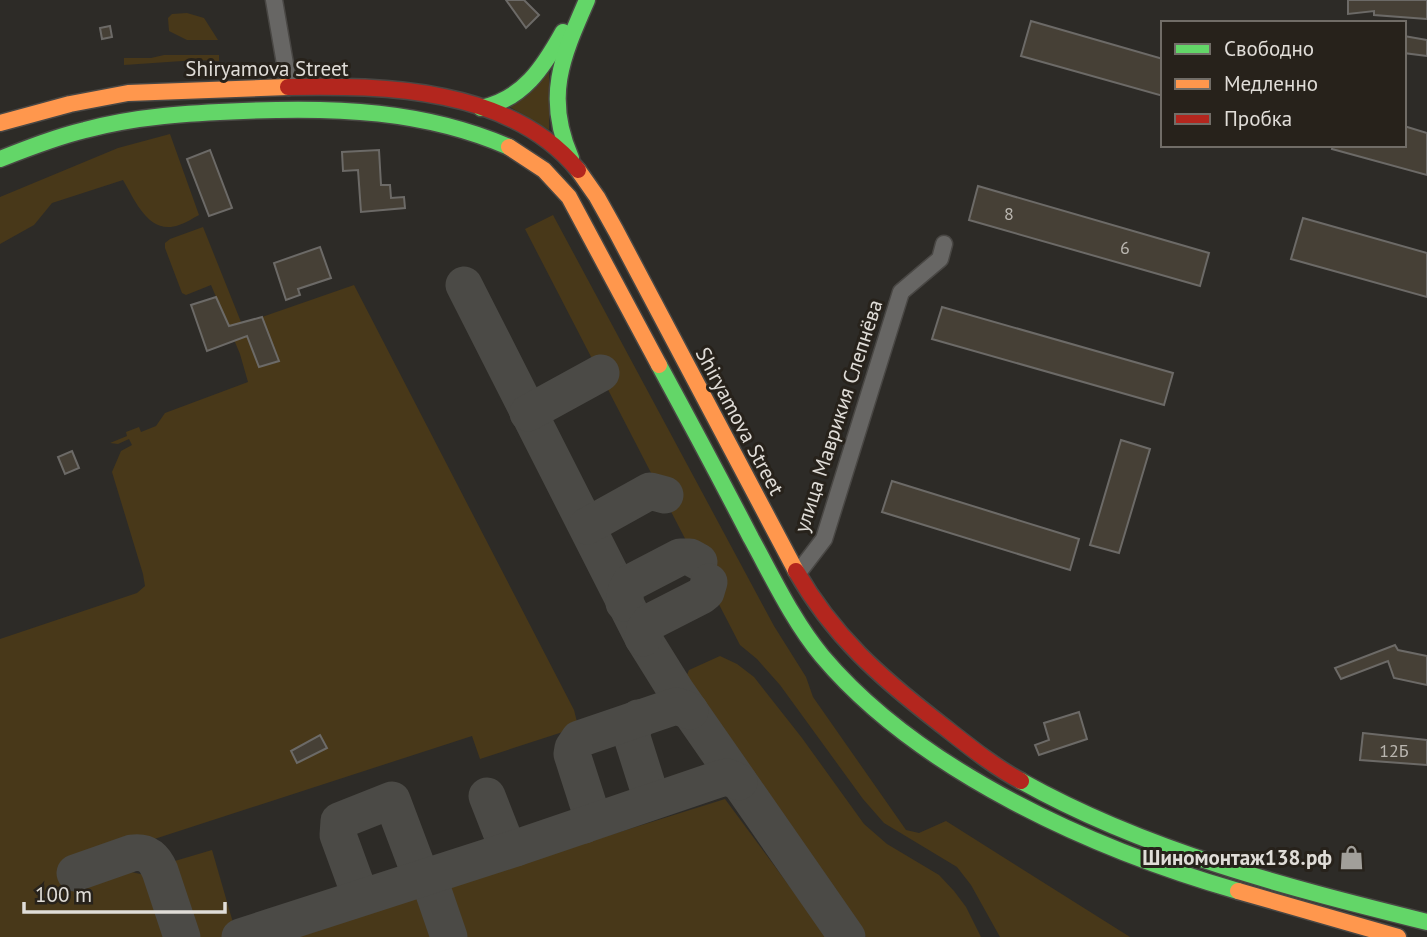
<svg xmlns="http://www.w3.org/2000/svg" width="1427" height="937" font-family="'PT Sans',sans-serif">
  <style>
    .green { fill: #483819 }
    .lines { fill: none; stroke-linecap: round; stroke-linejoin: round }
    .taxiway { stroke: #4b4a46; stroke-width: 37 }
    .building { fill: #464036; stroke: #6c6a67; stroke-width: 2 }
    .street-casing { stroke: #494744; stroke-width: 19 }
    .fast-casing { stroke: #494744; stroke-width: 19 }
    .slow-casing { stroke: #494744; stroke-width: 19 }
    .jam-casing { stroke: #494744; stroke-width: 19 }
    .street { stroke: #676664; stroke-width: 16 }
    .fast { stroke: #63d668; stroke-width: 16 }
    .slow { stroke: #ff974d; stroke-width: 16 }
    .jam { stroke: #b3261e; stroke-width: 16 }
    .labels { text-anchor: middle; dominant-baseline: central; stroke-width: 6; stroke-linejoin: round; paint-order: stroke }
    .number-label { font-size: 18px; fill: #bab6b0 }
    .street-label { font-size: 21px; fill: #e0ddd8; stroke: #27221b }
    .poi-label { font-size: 21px; font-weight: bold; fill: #e0ddd8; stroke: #27221b; text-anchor: end }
  </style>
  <rect width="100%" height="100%" fill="#2d2b27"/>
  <g class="green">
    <polygon points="187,13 204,18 218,40 187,40 169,31 168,18 172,14"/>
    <polygon points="164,55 219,55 219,61 197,60 124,65 124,58 151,58"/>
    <polygon points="549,72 549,130 510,107"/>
    <path d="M 170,134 L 199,215 C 193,218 186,223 179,225 C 149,236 135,200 123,180 L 52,203 L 34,225 L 0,244 L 0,197 L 118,148 Z"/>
    <polygon points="553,215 774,626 806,677 813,697 906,830 919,833 946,821 1130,937 1000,937 971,885 957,867 884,823 863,799 780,685 757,659 740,645 525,229"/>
    <polygon points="203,227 259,367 278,361 262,317 354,285 574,710 577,722 575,728 480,759 472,736 59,870 65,893 131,872 145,875 165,937 0,937 0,639 137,593 145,586 143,574 112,472 121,451 132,445 129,439 118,444 110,443 127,436 126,432 139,427 141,432 156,426 165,413 248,382 240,354 211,285 186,295 182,293 165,248 165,243 170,239"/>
    <polygon points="720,656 737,664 754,677 802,738 864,824 887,844 939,875 954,891 966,907 981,937 866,937 684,682 689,670"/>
    <polygon points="725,799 827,937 456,937 438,889"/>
    <polygon points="212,850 236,933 225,937 184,937 163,872 168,863"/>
    <polygon points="424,893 441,937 288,937"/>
  </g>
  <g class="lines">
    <g class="taxiway">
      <polyline points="464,285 643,638 676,691 847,937"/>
      <polyline points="528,413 601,373"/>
      <polyline points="587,526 650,491 665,495"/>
      <polyline points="624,603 626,591 630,583 680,557 690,557 699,562"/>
      <polyline points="643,638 645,629 650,622 701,596 706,592 709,582"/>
      <polyline points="638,718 631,734 650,794 647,803"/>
      <polyline points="487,796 505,842 510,847 516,848"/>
      <polyline points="584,825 591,813 572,754 573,748 579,739 676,706 690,711"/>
      <path d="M 75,873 L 132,853 C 147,851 154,857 160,871 L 182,937"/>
      <polyline points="428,876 449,937"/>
      <polyline points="350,901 358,892 357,887 338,835 339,821 392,800 418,869 416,878 408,882"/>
      <polyline points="240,937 516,848 719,779 727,777 739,782"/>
    </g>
  </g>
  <g class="building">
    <polygon points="506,0 524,0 539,15 526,28"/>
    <polygon points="1348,0 1427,0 1427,19 1374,15 1374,11 1348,14"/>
    <polygon points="1031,21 1163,59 1163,96 1021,56"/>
    <polygon points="110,26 112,37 102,39 100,28"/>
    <polygon points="1404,36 1427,40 1427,56 1404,53"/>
    <polygon points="1404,126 1427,133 1427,175 1332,149 1333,145 1404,145"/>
    <polygon points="210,150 232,208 209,216 187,159"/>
    <polygon points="379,150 381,185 390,185 391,198 404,197 405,208 361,212 358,170 343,171 342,152"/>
    <polygon points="978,186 1209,253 1200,286 969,220"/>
    <polygon points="1303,218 1427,253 1427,297 1291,259"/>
    <polygon points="320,247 331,278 298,289 300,295 286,300 274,263"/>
    <polygon points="216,297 229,326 262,317 279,361 259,367 247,336 207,351 191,305"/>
    <polygon points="942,307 1173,373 1164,405 932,339"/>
    <polygon points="1121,440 1150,449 1119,553 1090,545"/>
    <polygon points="72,451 79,468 65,474 58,457"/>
    <polygon points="892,481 1079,539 1070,570 882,512"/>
    <polygon points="1395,645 1398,650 1427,656 1427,685 1394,678 1388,661 1341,679 1335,668"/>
    <polygon points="1079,712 1087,739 1039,755 1035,745 1049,740 1044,723"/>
    <polygon points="1363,733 1427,740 1427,765 1360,760"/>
    <polygon points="320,735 327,748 297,763 291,751"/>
    <polygon points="1347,850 1358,853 1355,866 1344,863"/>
  </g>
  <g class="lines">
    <defs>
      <g id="street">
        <polyline points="274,0 289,87"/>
        <polyline points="798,573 824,539 901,292 940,259 944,244"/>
      </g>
      <g id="fast">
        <path d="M 481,108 C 523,99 543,68 563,32"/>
        <path d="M 571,158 C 544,97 562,57 587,0"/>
        <path d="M 0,159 C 28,148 56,137 85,130 C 137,116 190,113 243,111 C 335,107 424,110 509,147"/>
        <path d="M 659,365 C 690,422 721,480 751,538 C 773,578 793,621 822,656 C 920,772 1095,850 1238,891"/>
        <path d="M 1021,781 C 1148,852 1287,887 1427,922"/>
      </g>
      <g id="slow">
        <polyline points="0,123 70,104 128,93 288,87"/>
        <polyline points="509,147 544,170 569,197 659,365"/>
        <polyline points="578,170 597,197 616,231 796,571"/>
        <polyline points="1238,891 1398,937"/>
      </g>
      <g id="jam">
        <path d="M 288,87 C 385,85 511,88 578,170"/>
        <path d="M 796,571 C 833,636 880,677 938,722 C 965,743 991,765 1021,781"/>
      </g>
    </defs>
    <use href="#street" class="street-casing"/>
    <use href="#fast" class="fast-casing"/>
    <use href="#slow" class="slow-casing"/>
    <use href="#jam" class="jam-casing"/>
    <use href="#street" class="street"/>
    <use href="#fast" class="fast"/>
    <use href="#slow" class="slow"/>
    <use href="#jam" class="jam"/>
  </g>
  <defs>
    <symbol id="shop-bare" viewBox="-9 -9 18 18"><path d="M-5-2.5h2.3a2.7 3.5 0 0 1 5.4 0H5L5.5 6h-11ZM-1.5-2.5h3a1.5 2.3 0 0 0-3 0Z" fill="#a19f9a" stroke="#27221b" stroke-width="2.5" paint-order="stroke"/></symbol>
  </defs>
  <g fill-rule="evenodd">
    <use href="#shop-bare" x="1334" y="840" width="35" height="35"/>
  </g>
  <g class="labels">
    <g class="number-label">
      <text x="1009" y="213">8</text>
      <text x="1125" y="247">6</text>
      <text x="1394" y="750">12Б</text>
    </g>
    <g class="street-label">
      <text x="267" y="68">Shiryamova Street</text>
      <text transform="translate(838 416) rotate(-72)">улица Маврикия Слепнёва</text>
      <text transform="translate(740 421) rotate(62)">Shiryamova Street</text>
    </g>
    <g class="poi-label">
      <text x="1332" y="857">Шиномонтаж138.рф</text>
    </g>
  </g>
  <rect x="1161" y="21" width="245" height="126" fill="#27221b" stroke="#716d67" stroke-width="2"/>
  <rect x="1175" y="44" width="35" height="10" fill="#63d668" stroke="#716d67" stroke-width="2"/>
  <text x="1224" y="56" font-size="21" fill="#e0ddd8">Свободно</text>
  <rect x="1175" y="79" width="35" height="10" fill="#ff974d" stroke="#716d67" stroke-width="2"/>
  <text x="1224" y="91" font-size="21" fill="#e0ddd8">Медленно</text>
  <rect x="1175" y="114" width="35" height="10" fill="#b3261e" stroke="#716d67" stroke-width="2"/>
  <text x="1224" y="126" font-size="21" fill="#e0ddd8">Пробка</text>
  <path d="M24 902v10h201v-10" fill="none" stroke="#e0ddd8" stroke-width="3.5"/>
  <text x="35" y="902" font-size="21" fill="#e0ddd8" stroke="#27221b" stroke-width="5" paint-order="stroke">100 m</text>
</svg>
